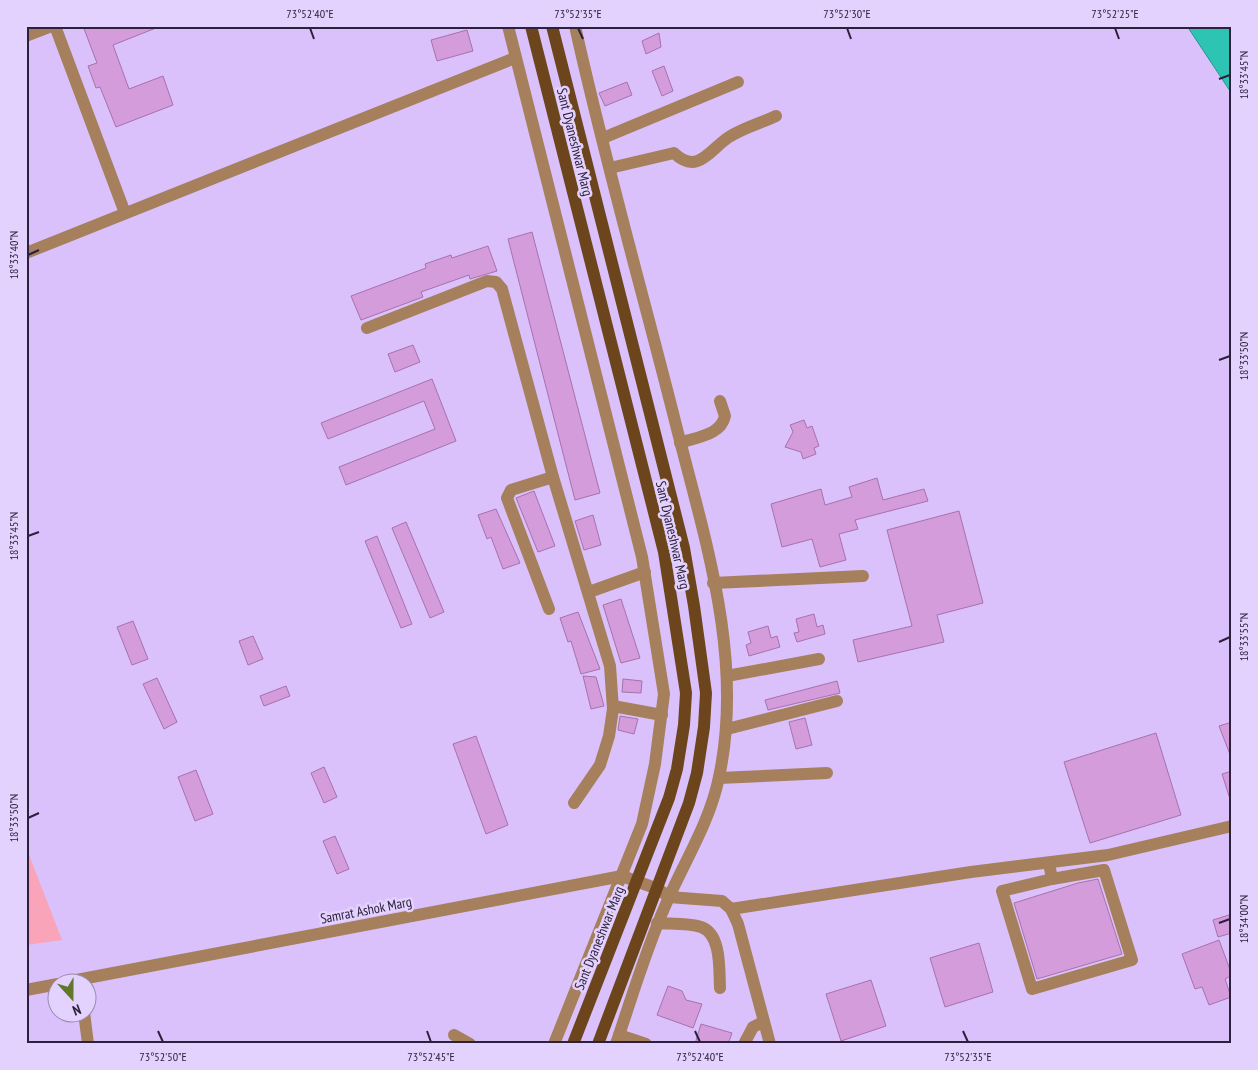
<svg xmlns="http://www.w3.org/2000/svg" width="1258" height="1070" font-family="'PT Sans Narrow',sans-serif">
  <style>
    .green { fill: #f9a4b9 }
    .water { fill: #2ec4b3; stroke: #2d938f }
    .building { fill: #d49cda; stroke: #a771ac }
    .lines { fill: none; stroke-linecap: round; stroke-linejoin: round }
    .minor { stroke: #a67f5c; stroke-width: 12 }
    .major { stroke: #6d451c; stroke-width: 12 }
    .ticks { fill: none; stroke: #2c203c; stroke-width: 2 }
    .labels { text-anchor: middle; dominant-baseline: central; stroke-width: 5; stroke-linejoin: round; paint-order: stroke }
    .street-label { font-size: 14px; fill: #2c203c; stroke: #e4d2fe }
    .neatline { fill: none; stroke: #2c203c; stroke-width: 2 }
    .ticks-label { font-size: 12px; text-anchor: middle; fill: #2c203c }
  </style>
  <rect width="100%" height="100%" fill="#dac1fc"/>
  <polygon class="green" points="26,847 62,940 26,945"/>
  <polygon class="water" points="1187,26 1232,26 1232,94"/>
  <g class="building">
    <polygon points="83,26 161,26 113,45 129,89 163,76 173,105 116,127 100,87 96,88 88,66 97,63"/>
    <polygon points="467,30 473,51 437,61 431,40"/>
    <polygon points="659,33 661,47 646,54 642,41"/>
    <polygon points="664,66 673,91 662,96 652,71"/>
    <polygon points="627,82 632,95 605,106 599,93"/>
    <polygon points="532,232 600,493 575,500 508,239"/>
    <polygon points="488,246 497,271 470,279 469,275 421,292 423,297 361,320 351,296 426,268 425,264 451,255 452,258"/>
    <polygon points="413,345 420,362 395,372 388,354"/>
    <polygon points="432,379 456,441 346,485 339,467 435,429 424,401 328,439 321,423"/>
    <polygon points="804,420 807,428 812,426 819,446 814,448 816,454 803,459 801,452 785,447 793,432 790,425"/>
    <polygon points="877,478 883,500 924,489 928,501 855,520 858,529 839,534 846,560 820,567 812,539 782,547 771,504 821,489 825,505 852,497 849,487"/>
    <polygon points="534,491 555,546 538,552 516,498"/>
    <polygon points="496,509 520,563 503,569 491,537 487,539 478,515"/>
    <polygon points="959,511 983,603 937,615 944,642 858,662 853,640 912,626 887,530"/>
    <polygon points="593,515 601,545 584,550 575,521"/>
    <polygon points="406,522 444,612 430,618 392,528"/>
    <polygon points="377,536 412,624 401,628 365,541"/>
    <polygon points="621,599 640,658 621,663 603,605"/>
    <polygon points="578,612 600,669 581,674 571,641 568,642 560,618"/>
    <polygon points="814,614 817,627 823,625 825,634 797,642 794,633 799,632 796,619"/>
    <polygon points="133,621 148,659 132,665 117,627"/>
    <polygon points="768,626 771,638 777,636 780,647 749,656 746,645 751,643 748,632"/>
    <polygon points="253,636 263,659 248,665 239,641"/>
    <polygon points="583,676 596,677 604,706 591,709"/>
    <polygon points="157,678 177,722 164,729 143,684"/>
    <polygon points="623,679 642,681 641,693 622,692"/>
    <polygon points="837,681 840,693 768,710 765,700"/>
    <polygon points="286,686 290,696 264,706 260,696"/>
    <polygon points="620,716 638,719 634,734 618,730"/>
    <polygon points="805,718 812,745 796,749 789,722"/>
    <polygon points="1232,722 1232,757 1231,757 1219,726"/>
    <polygon points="1156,733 1181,815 1090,843 1064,762"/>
    <polygon points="476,736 508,825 486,834 453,744"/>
    <polygon points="324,767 337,797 324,803 311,773"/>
    <polygon points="196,770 213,814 195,821 178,777"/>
    <polygon points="1232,771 1232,799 1230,799 1222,774"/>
    <polygon points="335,836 349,869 337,874 323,841"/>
    <polygon points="1098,879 1122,954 1037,979 1014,903 1078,883"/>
    <polygon points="1229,915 1232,933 1218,937 1213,920"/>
    <polygon points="1219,940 1232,975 1225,979 1231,997 1209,1005 1202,987 1195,989 1182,954"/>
    <polygon points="979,943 993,992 945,1007 930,958"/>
    <polygon points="871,980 886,1026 841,1041 826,994"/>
    <polygon points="668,986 682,991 686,1000 702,1004 693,1028 657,1015"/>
    <polygon points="701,1024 732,1033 728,1044 695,1044"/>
  </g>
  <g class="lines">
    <g class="minor">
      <polyline points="55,26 125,213"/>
      <polyline points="508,26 642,557 664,694 655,764 642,824 554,1044"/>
      <path d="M 575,26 C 604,157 641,287 674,417 C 703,534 745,656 719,777 C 710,822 684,862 666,904 C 646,949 632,997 616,1044"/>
      <polyline points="26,36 52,26"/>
      <polyline points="603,138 738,82"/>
      <path d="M 610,168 L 674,153 C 698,176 710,149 729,137 C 743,128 761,123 776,116"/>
      <polyline points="26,253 515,58"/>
      <polyline points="367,328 487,281 496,282 502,289 553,477 610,666 613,709 609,736 600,765 574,803"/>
      <path d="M 680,443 C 697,437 721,435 725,416 L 720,401"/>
      <polyline points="713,583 863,576"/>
      <polyline points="589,592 645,572"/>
      <polyline points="549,609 507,498 511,490 553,477"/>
      <polyline points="727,676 819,659"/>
      <polyline points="613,706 662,715"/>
      <polyline points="727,729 837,701"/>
      <polyline points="719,778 827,773"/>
      <polyline points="1049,863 1052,879 1104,870 1132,960 1032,989 1002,891 1052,879"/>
      <polyline points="669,897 722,901 731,909 738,924 770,1044"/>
      <polyline points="731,909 971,872 1108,855 1232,826"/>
      <path d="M 657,923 C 670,924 689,923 701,927 C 722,934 719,971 720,988"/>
      <polyline points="66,982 622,876 658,889 665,894"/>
      <polyline points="26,990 58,984"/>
      <polyline points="84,1012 88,1044"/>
      <polyline points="454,1035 470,1044"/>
      <polyline points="619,1035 646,1044"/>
      <polyline points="744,1044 753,1027 763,1022"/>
    </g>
    <g class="major">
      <polyline points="531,26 664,552 686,693 684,725 677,769 669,798 573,1044"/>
      <polyline points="552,26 684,548 694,606 706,693 704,727 697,773 689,803 598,1044"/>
    </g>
  </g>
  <path class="ticks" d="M 310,28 L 314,39M 578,28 L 583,39M 847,28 L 851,39M 1115,28 L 1119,39M 1219,79 L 1230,75M 28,255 L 39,250M 1219,360 L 1230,356M 28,536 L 39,532M 1219,642 L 1230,637M 28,818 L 39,813M 1219,923 L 1230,919M 158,1031 L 163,1042M 427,1031 L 431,1042M 695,1031 L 700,1042M 963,1031 L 968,1042"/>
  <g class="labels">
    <g class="street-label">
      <text transform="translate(575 142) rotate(76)">Sant Dyaneshwar Marg</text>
      <text transform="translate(673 535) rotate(77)">Sant Dyaneshwar Marg</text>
      <text transform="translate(366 910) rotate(-11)">Samrat Ashok Marg</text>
      <text transform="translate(599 938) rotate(-68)">Sant Dyaneshwar Marg</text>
    </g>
  </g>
  <rect width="1258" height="1070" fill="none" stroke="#e4d2fe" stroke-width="55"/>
  <g transform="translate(72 998) rotate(159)"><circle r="24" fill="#e4d2fe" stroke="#9a8bb0"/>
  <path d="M0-4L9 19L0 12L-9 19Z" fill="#617729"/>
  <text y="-8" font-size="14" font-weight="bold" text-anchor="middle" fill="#2c203c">N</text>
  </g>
  <rect x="28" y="28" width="1202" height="1014" class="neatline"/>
  <g class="ticks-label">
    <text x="310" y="18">73°52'40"E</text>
    <text x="578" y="18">73°52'35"E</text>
    <text x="847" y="18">73°52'30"E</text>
    <text x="1115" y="18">73°52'25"E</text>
    <text transform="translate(1244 75) rotate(-90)" y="4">18°33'45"N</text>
    <text transform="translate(14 255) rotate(-90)" y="4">18°33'40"N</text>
    <text transform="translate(1244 356) rotate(-90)" y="4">18°33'50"N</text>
    <text transform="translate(14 536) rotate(-90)" y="4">18°33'45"N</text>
    <text transform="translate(1244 637) rotate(-90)" y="4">18°33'55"N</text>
    <text transform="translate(14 818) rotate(-90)" y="4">18°33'50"N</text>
    <text transform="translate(1244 919) rotate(-90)" y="4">18°34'00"N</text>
    <text x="163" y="1061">73°52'50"E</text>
    <text x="431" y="1061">73°52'45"E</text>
    <text x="700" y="1061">73°52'40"E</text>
    <text x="968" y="1061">73°52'35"E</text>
  </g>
</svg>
